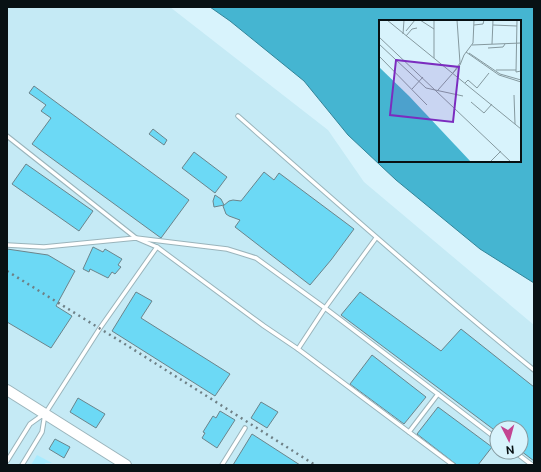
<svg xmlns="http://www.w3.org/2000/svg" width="541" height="472" font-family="'Public Sans',sans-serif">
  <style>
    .built { fill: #c5eaf5; fill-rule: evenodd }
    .green { fill: #a8ebfe }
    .water { fill: #45b5d1; stroke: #338498; fill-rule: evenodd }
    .building { fill: #6cd9f5; stroke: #6b848b }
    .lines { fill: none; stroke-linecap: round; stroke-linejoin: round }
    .lane-casing { stroke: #9ab4bb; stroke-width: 5.5 }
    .secondary-casing { stroke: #9ab4bb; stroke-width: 12 }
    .lane { stroke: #fff; stroke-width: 3.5 }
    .secondary { stroke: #fff; stroke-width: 10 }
    .rail { stroke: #6e8086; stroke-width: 2.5; stroke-dasharray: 2 4; stroke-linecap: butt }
    .inset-road { fill: none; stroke: #85999f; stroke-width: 1 }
    .view { fill: #7b2cbf; fill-opacity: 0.15; stroke: #7b2cbf; stroke-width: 2 }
    .inset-edge { fill: none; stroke: #081114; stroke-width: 2 }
  </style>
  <rect width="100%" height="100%" fill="#d8f3fc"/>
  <path class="built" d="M 7,7 L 170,7 L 328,130 L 364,182 L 534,325 L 534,465 L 7,465 ZM 497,428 L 521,428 L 521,452 L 497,452 Z"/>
  <polygon class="green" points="37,455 52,463 46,463 43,465 31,465"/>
  <path class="water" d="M 210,7 L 534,7 L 534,283 L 480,249 L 396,180 L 348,135 L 304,81 L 230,21 ZM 380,21 L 520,21 L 520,161 L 380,161 Z"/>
  <g class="building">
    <polygon points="34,86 189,200 161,238 32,144 51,118 41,111 46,105 29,93"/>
    <polygon points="153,129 167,140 164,145 149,134"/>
    <polygon points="194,152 227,177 215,193 182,168"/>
    <polygon points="26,164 93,211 79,231 12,184"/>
    <polygon points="264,172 274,180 279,173 354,229 331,260 310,285 235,227 240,220 229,216 226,214 223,206 229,201 233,200 241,201"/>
    <polygon points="215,195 221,199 224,205 214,207 213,201"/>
    <polygon points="93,247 103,252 105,249 122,259 118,265 121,267 115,274 112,272 108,278 90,269 89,272 83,269"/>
    <polygon points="7,249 48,255 75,271 56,306 72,316 51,348 7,322"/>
    <polygon points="136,292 152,301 141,318 230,374 215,396 112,331"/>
    <polygon points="360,292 441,351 461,329 534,387 534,461 521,451 521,428 497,428 497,432 341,315"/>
    <polygon points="372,355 426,397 404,424 350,384"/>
    <polygon points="78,398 105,414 96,428 70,412"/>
    <polygon points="261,402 278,412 267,428 251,418"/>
    <polygon points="438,407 492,447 478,465 457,465 417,434"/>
    <polygon points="220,411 235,420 217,448 202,438 205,433 203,432 213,416 216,418"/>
    <polygon points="252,434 300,465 233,465"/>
    <polygon points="55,439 70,447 64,458 49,449"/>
  </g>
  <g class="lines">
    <defs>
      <g id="lane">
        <path d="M 238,116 C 336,202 433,288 534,370"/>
        <polyline points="7,136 136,238 157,247 264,326 298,349 453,465"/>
        <polyline points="7,245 44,247 136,238 227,249 256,258 325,308 497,439"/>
        <polyline points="298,349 325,308 376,238"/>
        <polyline points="409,432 438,394"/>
        <polyline points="515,452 532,465"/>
        <polyline points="7,461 30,424 44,414"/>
        <polyline points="22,465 42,432 45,414 100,328 157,247"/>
        <polyline points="222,465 245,428"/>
      </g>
      <polyline id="secondary" points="7,390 126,465"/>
    </defs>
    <use href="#lane" class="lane-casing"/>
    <use href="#secondary" class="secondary-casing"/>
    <use href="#lane" class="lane"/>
    <use href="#secondary" class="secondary"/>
    <polyline class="rail" points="7,271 128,346 315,465"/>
  </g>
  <g transform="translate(379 20)">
    <rect width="142" height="142" fill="#d8f3fc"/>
    <path d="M 0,47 L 30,76 L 92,142 L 0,142 Z" fill="#45b5d1"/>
    <path class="inset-road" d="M 8,0 L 142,109M 41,0 L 55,9M 138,0 L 137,52 L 142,51M 95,5 L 104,4 L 105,0M 114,5 L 138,6M 27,11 L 36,0M 24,14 L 25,0M 27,16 L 33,9 L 38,8M 0,17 L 132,142M 0,24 L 47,68 L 84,76M 113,24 L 114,0M 93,25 L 142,23M 109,28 L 124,27 L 126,24M 87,32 L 120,55 L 142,62M 90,33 L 121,54 L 142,60M 0,36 L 48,85M 55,38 L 55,0M 117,50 L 137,50M 74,53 L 81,43 L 78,0M 86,63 L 89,60 L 98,68 L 110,53M 33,69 L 44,57M 59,70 L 81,45 L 85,35 L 94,23 L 95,0M 135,75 L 136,104M 92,82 L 105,93 L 113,84M 112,141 L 122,131"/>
    <path class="view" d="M 17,40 L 80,47 L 74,102 L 11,95 Z"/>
    <rect width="142" height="142" class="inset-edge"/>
  </g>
  <rect width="541" height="472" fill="none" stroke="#081114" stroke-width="16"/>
  <g transform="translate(509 440) rotate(174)"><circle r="19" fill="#d8f3fc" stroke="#85999f"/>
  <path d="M0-3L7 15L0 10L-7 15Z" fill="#c34492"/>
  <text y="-6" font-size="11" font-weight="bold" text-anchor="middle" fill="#081114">N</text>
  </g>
</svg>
